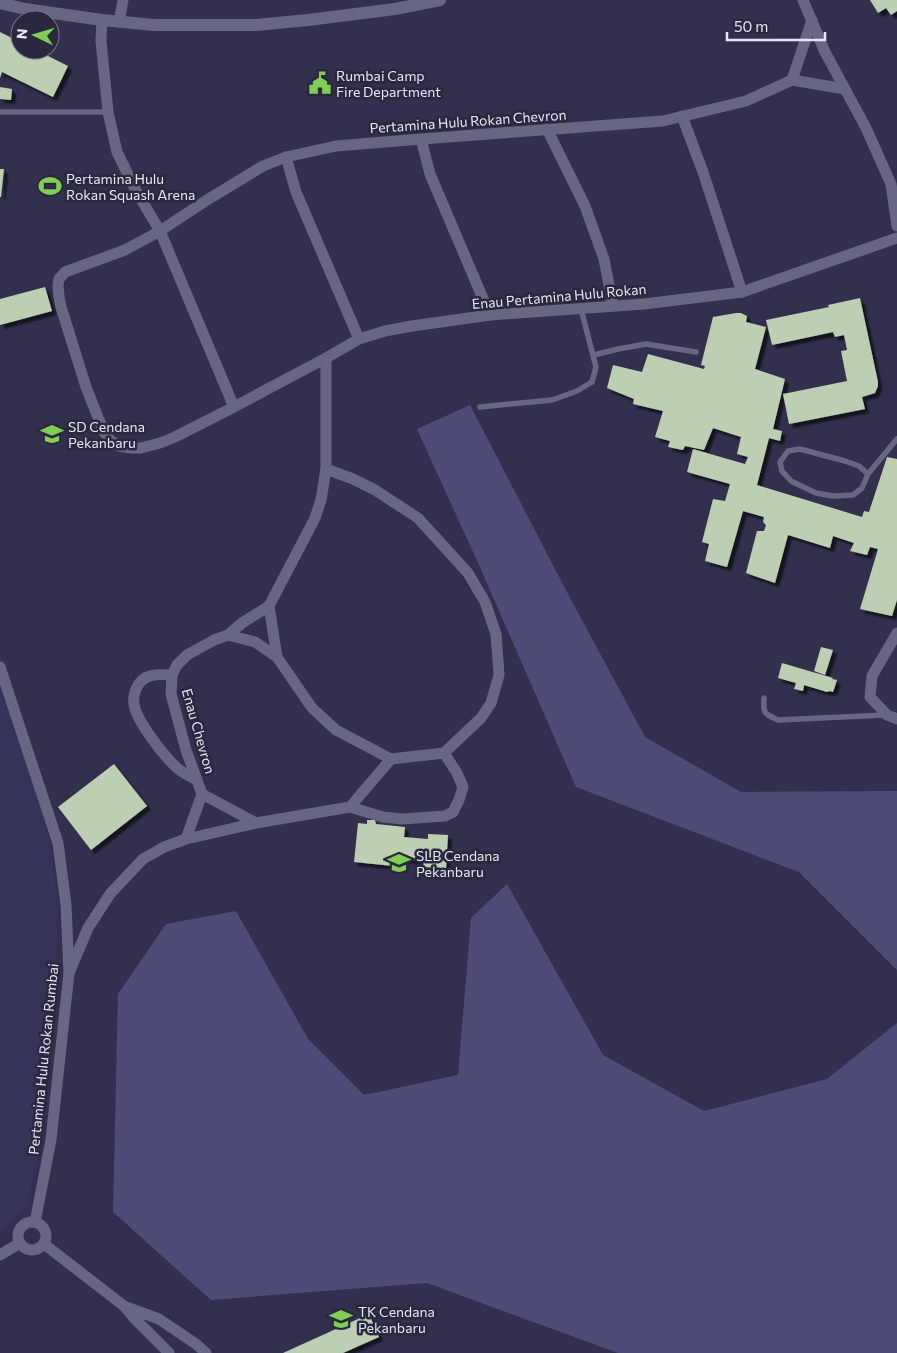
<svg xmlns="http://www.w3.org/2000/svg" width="897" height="1353" font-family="Commissioner,sans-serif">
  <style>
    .built { fill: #32304e; fill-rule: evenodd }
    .green { fill: #363358 }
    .forest { fill: #4e4c76 }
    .building { fill: #bccfb3; filter: url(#shadow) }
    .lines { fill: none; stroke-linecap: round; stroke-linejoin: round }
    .service { stroke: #686783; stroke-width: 5.5 }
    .minor { stroke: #686783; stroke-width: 11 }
    .tertiary { stroke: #686783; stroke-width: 12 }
    .labels { text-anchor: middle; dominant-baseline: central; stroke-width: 5; stroke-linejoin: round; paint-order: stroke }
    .poi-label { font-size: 14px; fill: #e6e6f6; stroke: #29283f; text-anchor: start }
    .street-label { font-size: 14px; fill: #e6e6f6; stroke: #29283f }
  </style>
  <defs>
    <filter id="shadow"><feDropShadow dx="4" dy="4" stdDeviation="1" flood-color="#0009"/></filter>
  </defs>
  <rect width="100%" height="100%" fill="#29283f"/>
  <path class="built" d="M 0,0 L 897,0 L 897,1353 L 0,1353 ZM 20,20 L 50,20 L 50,50 L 20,50 Z"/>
  <polygon class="green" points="0,661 49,839 58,900 56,966 43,1135 26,1206 0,1232"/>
  <g class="forest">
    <polygon points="470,405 569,596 645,737 741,792 897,791 897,970 799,872 576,787 479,565 417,429"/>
    <polygon points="507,884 603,1055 704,1111 827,1079 897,1023 897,1353 618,1353 427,1283 211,1300 113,1212 118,994 166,924 236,911 308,1039 364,1095 458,1075 471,918"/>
  </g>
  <g class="building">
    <polygon points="870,0 897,0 897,11 891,15 886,8 878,13"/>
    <polygon points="0,32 20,42 20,50 36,50 68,66 53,97 2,72 0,78"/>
    <polygon points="0,87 12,89 11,100 0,99"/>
    <polygon points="0,169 4,169 1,197 0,197"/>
    <polygon points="45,287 52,311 0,325 0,299"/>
    <polygon points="860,298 878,382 878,386 875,393 862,397 865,409 789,424 783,394 847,381 841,351 847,350 844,335 835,337 833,332 772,345 766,320 829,307 828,305"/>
    <polygon points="736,313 741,313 747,316 746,322 766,327 755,369 785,379 773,429 782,431 780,441 769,438 757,485 862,517 864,511 869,512 887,457 897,459 897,600 892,616 860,609 878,549 870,547 867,555 850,551 854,543 833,536 830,548 788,535 775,583 746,573 757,531 764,531 766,525 763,522 764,517 743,511 727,567 705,561 709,544 702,542 713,499 725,501 730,484 687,472 693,449 745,464 748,457 737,454 741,437 713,428 704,450 685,446 683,450 668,447 670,441 655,437 663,411 633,404 634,399 607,388 613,365 642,372 648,354 704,369 705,366 701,365 713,317"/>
    <polygon points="821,647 833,650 825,675 814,671"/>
    <polygon points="782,663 833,678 832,679 837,680 833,692 830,691 827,692 804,685 803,691 794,689 796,683 778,678"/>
    <polygon points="114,764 147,806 91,850 58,807"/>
    <polygon points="367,820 375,820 376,824 405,827 404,837 428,839 428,834 448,835 446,869 423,867 424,861 404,859 403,867 354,862 358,823 367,824"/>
    <polygon points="369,1314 379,1337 343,1353 283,1353"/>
  </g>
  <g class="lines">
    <g class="service">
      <polyline points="0,112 108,112"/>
      <polyline points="594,355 618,349 646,344 696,352"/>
      <polyline points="480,407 552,400 577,391 592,382 596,367 581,309"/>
      <polyline points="868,474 859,466 845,461 800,449 788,451 780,462 782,471 791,481 816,493 833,496 853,495 862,488 868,474 897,439"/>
      <path d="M 764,698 C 763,713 764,714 778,720 L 885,715"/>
    </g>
    <g class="minor">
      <polyline points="803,0 825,52 866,128 891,184 897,226"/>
      <polyline points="102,20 101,41 108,112 117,152 136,191 160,231 234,407 175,437 160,443 141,448 131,448 119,446 110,440 103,430 86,387 61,307 59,297 58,285 59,279 65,272 125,250 160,231 207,200 263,166 286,157 336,146 421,139 663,121 746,101 792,80"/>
      <polyline points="119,22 123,0"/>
      <polyline points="792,80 812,20"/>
      <polyline points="792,80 845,89"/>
      <polyline points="682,116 703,172 742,292"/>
      <polyline points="547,129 585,206 604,259 613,306"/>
      <polyline points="421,139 430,174 490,315"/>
      <polyline points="286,157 296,192 359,339"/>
      <polyline points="234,407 326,358 359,339 385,331 412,326 490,315 644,304 742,292 897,238"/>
      <polyline points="269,606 277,657"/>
      <polyline points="897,633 872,676 870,697 887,715 897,719"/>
      <polyline points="228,635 255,642 277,657 312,708 336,730 391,759 444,753 481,718 491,703 499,675 496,634 485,602 468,573 418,518 375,490 353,479 326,469"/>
      <polyline points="0,667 58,843 66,905 69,973 51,1140 35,1222"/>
      <path d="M 172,675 C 157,674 143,673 136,689 C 134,694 133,699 134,704 C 136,721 165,757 177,768 C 183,773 191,777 197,780"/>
      <polyline points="202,794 256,823"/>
      <polyline points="350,807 391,759"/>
      <polyline points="186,839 256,823 350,807 383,817 402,819 445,816 453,812 459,800 463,787 457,773 444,753"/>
      <polyline points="69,973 88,928 110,894 143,859 164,847 186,839 202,794 186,750 171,694 172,675 177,665 187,655 214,640 228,635 242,623 269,606 315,518 321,500 326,469 326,358"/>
      <circle cx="32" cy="1236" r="14"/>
      <polyline points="44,1244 124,1306 135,1319 169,1353"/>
      <polyline points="0,1255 20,1243"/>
      <polyline points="126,1307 159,1319 196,1344 206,1353"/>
    </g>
    <polyline class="tertiary" points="0,3 25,9 102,20 154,25 256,25 308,20 395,9 440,0"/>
  </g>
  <defs>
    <symbol id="civic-bare" viewBox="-9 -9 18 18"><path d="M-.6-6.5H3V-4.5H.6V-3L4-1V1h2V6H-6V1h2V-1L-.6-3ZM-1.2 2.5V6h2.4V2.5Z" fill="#7fd052" stroke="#29283f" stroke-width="2.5" paint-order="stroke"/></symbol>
    <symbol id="stadium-bare" viewBox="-9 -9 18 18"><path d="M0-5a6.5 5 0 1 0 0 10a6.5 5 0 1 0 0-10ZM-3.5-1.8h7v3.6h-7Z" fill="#7fd052" stroke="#29283f" stroke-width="2.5" paint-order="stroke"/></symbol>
    <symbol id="school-bare" viewBox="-9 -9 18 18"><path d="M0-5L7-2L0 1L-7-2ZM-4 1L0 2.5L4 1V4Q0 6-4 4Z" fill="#7fd052" stroke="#29283f" stroke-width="2.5" paint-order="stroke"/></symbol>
  </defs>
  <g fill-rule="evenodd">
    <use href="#civic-bare" x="304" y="67" width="32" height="32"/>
    <use href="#stadium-bare" x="34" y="170" width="32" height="32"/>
    <use href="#school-bare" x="36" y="418" width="32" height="32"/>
    <use href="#school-bare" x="383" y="847" width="32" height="32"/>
    <use href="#school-bare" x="325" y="1303" width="32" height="32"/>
  </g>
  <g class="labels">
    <g class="poi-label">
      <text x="336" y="75">Rumbai Camp<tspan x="336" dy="16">Fire Department</tspan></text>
      <text x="66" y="178">Pertamina Hulu<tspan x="66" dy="16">Rokan Squash Arena</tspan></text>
      <text x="68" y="426">SD Cendana<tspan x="68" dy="16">Pekanbaru</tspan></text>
      <text x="416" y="855">SLB Cendana<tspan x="416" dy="16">Pekanbaru</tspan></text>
      <text x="358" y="1311">TK Cendana<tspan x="358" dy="16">Pekanbaru</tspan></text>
    </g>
    <g class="street-label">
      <text transform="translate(468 121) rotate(-4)">Pertamina Hulu Rokan Chevron</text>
      <text transform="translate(559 296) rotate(-5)">Enau Pertamina Hulu Rokan</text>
      <text transform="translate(199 731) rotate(74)">Enau Chevron</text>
      <text transform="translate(43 1059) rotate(-84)">Pertamina Hulu Rokan Rumbai</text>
    </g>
  </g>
  <g transform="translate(35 35) rotate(275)"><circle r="24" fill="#29283f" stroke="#757488"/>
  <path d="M0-4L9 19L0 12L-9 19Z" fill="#7fd052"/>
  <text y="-8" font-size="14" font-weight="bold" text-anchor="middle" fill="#e6e6f6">N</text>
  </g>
  <path d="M727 32v8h98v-8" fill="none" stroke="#e6e6f6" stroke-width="2.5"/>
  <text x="734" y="32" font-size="15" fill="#e6e6f6" stroke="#29283f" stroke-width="4" paint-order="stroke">50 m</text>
</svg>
